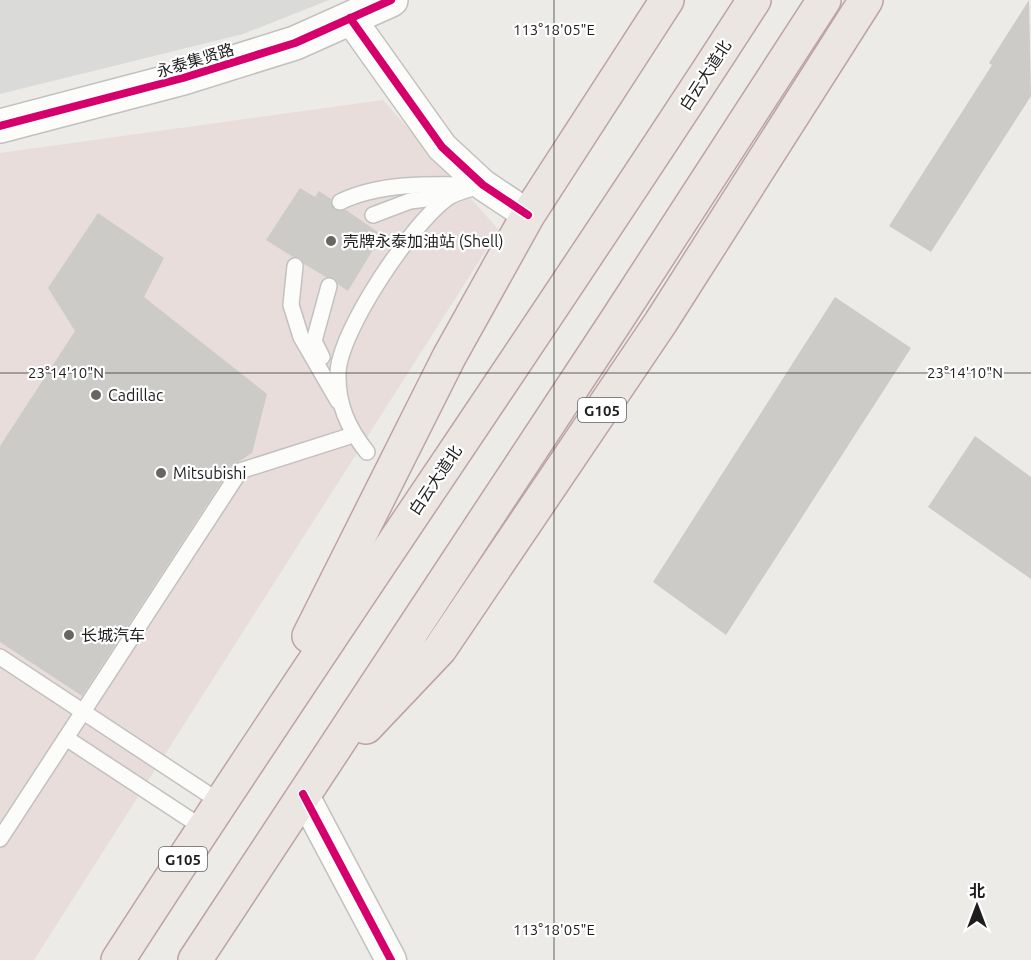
<svg xmlns="http://www.w3.org/2000/svg" width="1031" height="960" font-family="Ubuntu,'Noto Sans SC',sans-serif">
  <style>
    .commercial { fill: #e8ddda }
    .religious { fill: #dadad8 }
    .building { fill: #cdcbc8 }
    .lines { fill: none; stroke-linecap: round; stroke-linejoin: round }
    .service-casing { stroke: #c2c1bf; stroke-width: 18 }
    .minor-casing { stroke: #c2c1bf; stroke-width: 33 }
    .tertiary-casing { stroke: #c2c1bf; stroke-width: 36 }
    .trunk-casing { stroke: #bda2a7; stroke-width: 36 }
    .service { stroke: #fcfcfb; stroke-width: 15 }
    .minor { stroke: #fcfcfb; stroke-width: 30 }
    .tertiary { stroke: #fcfcfb; stroke-width: 33 }
    .trunk { stroke: #ece6e2; stroke-width: 33 }
    .cycleway-casing { stroke: #fff; stroke-width: 11 }
    .cycleway { stroke: #d6006c; stroke-width: 8 }
    .ticks { fill: none; stroke: #1e1e1e; stroke-width: 1.5; stroke-opacity: 0.45 }
    .poi-dot { fill: #666664; stroke: #fff; stroke-width: 2 }
    .labels { text-anchor: middle; dominant-baseline: central; stroke-width: 4.5; stroke-linejoin: round; paint-order: stroke }
    .shield { fill: #fff; stroke: #626262; stroke-width: 1.5 }
    .shield-label { font-size: 15px; font-weight: bold; fill: #1e1e1e }
    .street-label { font-size: 16px; fill: #1e1e1e; stroke: #fff }
    .poi-label { font-size: 16px; fill: #1e1e1e; stroke: #fff; text-anchor: start }
    .ticks-label { font-size: 15px; text-anchor: middle; fill: #1e1e1e; stroke: #fff; stroke-width: 4.5; stroke-linejoin: round; paint-order: stroke }
  </style>
  <rect width="100%" height="100%" fill="#ecebe7"/>
  <polygon class="commercial" points="383,100 499,230 34,960 0,960 0,153"/>
  <polygon class="religious" points="0,0 329,0 243,34 0,94"/>
  <g class="building">
    <polygon points="1029,0 1031,96 931,252 889,226 992,65 989,63"/>
    <polygon points="300,188 315,197 319,191 331,199 335,210 346,210 382,235 348,291 339,285 335,279 326,277 304,264 300,258 293,257 266,240"/>
    <polygon points="98,213 164,258 144,297 267,394 252,453 232,466 82,696 0,642 0,446 75,331 48,288"/>
    <polygon points="835,297 911,348 726,635 653,582"/>
    <polygon points="975,436 1031,477 1031,579 928,507"/>
  </g>
  <g class="lines">
    <defs>
      <g id="service">
        <path d="M 340,202 C 378,183 429,184 471,185"/>
        <polyline points="373,215 410,201 450,196"/>
        <polyline points="295,266 291,305 301,337 338,401"/>
        <polyline points="322,357 314,341 329,286"/>
        <path d="M 367,452 C 348,428 337,404 338,373 C 339,331 414,220 449,197 C 458,191 472,189 483,185"/>
        <polyline points="0,657 220,802"/>
        <polyline points="66,738 203,828"/>
        <polyline points="0,839 240,471 353,435"/>
      </g>
      <g id="minor">
        <polyline points="350,18 442,147 483,185 528,215"/>
        <polyline points="303,794 391,960"/>
      </g>
      <polyline id="tertiary" points="0,126 183,78 295,43 391,0"/>
      <g id="trunk">
        <polyline points="309,636 449,357 528,215 667,0"/>
        <polyline points="366,727 440,649 661,322 866,0"/>
        <path d="M 118,960 C 326,637 546,323 754,0"/>
        <polyline points="195,960 616,321 824,0"/>
      </g>
    </defs>
    <use href="#service" class="service-casing"/>
    <use href="#minor" class="minor-casing"/>
    <use href="#tertiary" class="tertiary-casing"/>
    <use href="#trunk" class="trunk-casing"/>
    <use href="#service" class="service"/>
    <use href="#minor" class="minor"/>
    <use href="#tertiary" class="tertiary"/>
    <use href="#trunk" class="trunk"/>
    <defs>
      <g id="cycleway">
        <polyline points="350,18 442,147 483,185 528,215"/>
        <polyline points="0,126 183,78 295,43 391,0"/>
        <polyline points="303,794 391,960"/>
      </g>
    </defs>
    <use href="#cycleway" class="cycleway-casing"/>
    <use href="#cycleway" class="cycleway"/>
  </g>
  <path class="ticks" d="M 554,0 L 554,960M 0,373 L 1031,373"/>
  <g class="poi-dot">
    <circle cx="331" cy="241" r="6"/>
    <circle cx="96" cy="395" r="6"/>
    <circle cx="161" cy="473" r="6"/>
    <circle cx="69" cy="635" r="6"/>
  </g>
  <g class="labels">
    <g class="shield">
      <rect x="578" y="398" width="48" height="24" rx="4.5"/>
      <rect x="159" y="847" width="48" height="24" rx="4.5"/>
    </g>
    <g class="shield-label">
      <text x="602" y="410">G105</text>
      <text x="183" y="859">G105</text>
    </g>
    <g class="street-label">
      <text transform="translate(195 60) rotate(-17)">永泰集贤路</text>
      <text transform="translate(705 75) rotate(-57)">白云大道北</text>
      <text transform="translate(435 480) rotate(-56)">白云大道北</text>
    </g>
    <g class="poi-label">
      <text x="343" y="241">壳牌永泰加油站 (Shell)</text>
      <text x="108" y="395">Cadillac</text>
      <text x="173" y="473">Mitsubishi</text>
      <text x="81" y="635">长城汽车</text>
    </g>
  </g>
  <g class="ticks-label">
    <text x="554" y="35">113°18'05"E</text>
    <text x="66" y="378">23°14'10"N</text>
    <text x="965" y="378">23°14'10"N</text>
    <text x="554" y="935">113°18'05"E</text>
  </g>
  <g transform="translate(977 906)" stroke="#ffffff" stroke-width="4.5" paint-order="stroke">
  <path d="M0-4.5L10 22L0 15L-10 22Z" fill="#1e1e1e"/>
  <text y="-9" font-size="16" font-weight="bold" text-anchor="middle" fill="#1e1e1e">北</text>
  </g>
</svg>
